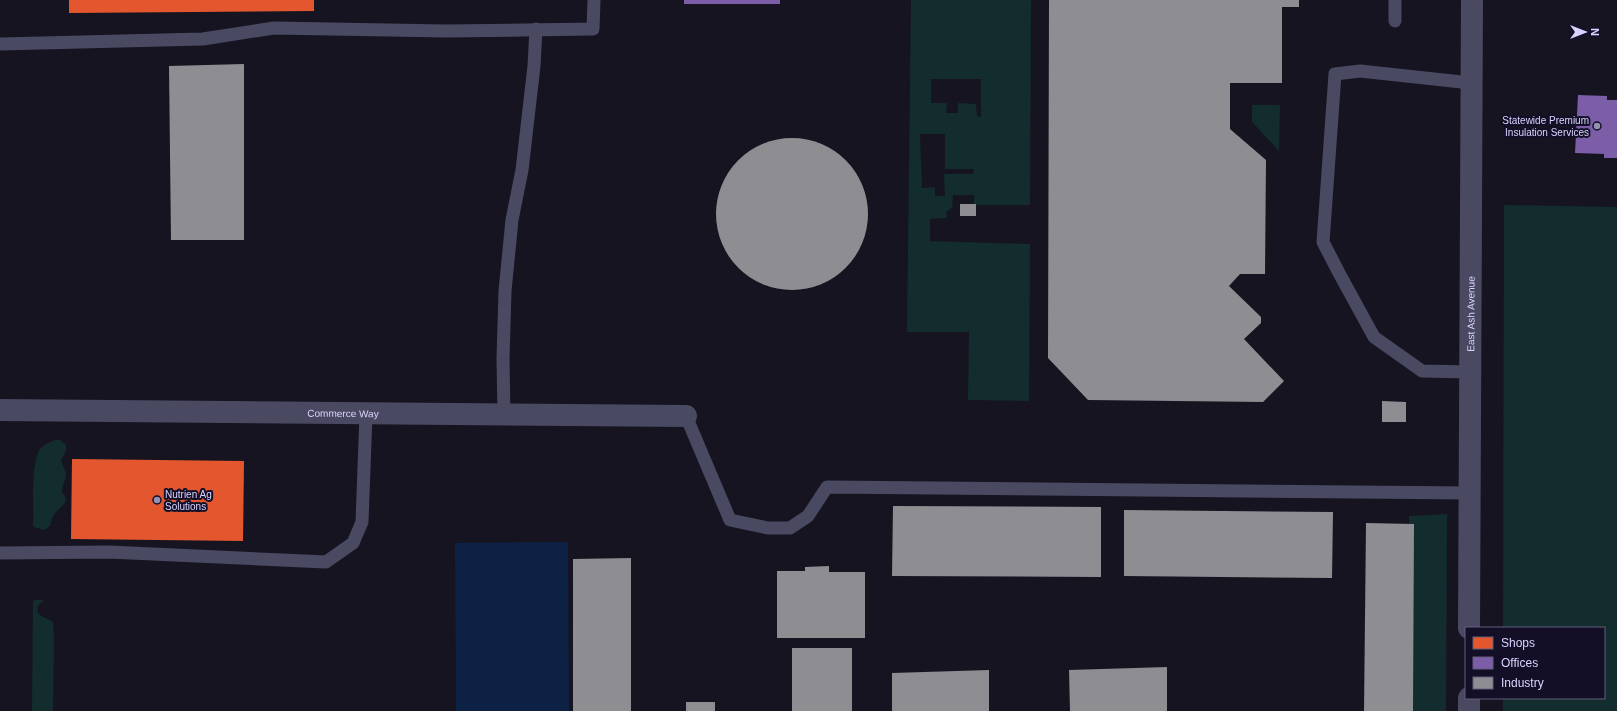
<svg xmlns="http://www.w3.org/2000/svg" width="1617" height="711" font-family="Helvetica,sans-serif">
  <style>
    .green { fill: #132c2d; fill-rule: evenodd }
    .water { fill: #0d2144 }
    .shops { fill: #e4572e }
    .offices { fill: #7b5ea7 }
    .industry { fill: #8d8d92 }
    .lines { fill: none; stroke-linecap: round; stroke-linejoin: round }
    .service { stroke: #4a4962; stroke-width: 13 }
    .minor { stroke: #4a4962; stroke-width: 22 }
    .poi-dot { fill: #9591b1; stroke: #130f26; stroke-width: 1.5 }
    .labels { text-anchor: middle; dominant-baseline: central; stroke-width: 4; stroke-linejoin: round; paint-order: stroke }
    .poi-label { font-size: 10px; fill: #d9d4ff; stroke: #130f26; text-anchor: end }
    .street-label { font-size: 10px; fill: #d9d4ff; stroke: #130f26 }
  </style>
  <rect width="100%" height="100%" fill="#161421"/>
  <g class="green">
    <path d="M 911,0 L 1031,0 L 1030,205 L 974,205 L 974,195 L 953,195 L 952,209 L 950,208 L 949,211 L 946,211 L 947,218 L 930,219 L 930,241 L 1030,244 L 1029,401 L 968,400 L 969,332 L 907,332 ZM 931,79 L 981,79 L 981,117 L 977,116 L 976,104 L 958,103 L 958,113 L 946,113 L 947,103 L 931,103 ZM 920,134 L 945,134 L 945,169 L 974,169 L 973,174 L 944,174 L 945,196 L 935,196 L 935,187 L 922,188 Z"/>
    <polygon points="1252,105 1280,105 1279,151 1252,122"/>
    <polygon points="1504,205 1617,207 1617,711 1503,711 1503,698 1604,698 1604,628 1503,628"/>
    <path d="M 55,440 L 60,440 L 66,445 L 66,451 L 61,460 C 62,465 65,469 66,473 C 66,480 62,485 62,492 C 71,502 61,507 55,513 C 52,516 51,522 50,526 L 44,530 L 37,528 L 33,526 C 34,508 30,460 41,448 C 45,444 50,442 55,440 Z"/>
    <polygon points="1447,514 1446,711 1409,711 1409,516"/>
    <polygon points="35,600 44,600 38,606 37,611 40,615 53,622 54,636 53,711 32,711 33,601"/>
  </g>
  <polygon class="water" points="568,542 569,711 456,711 455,543"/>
  <g class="shops">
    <polygon points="69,0 314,0 314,11 69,13"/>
    <polygon points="72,459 244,461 243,541 71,539"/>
  </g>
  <g class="offices">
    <rect x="684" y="0" width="96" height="4"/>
    <polygon points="1578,95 1607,96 1607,100 1617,100 1617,158 1604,158 1604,154 1575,153"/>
  </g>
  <g class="industry">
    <polygon points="1049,0 1299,0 1299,7 1282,7 1282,83 1230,83 1230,129 1266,160 1265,274 1240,274 1229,286 1261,317 1261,323 1244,339 1284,381 1263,402 1088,400 1048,358"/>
    <polygon points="244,64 244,240 171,240 169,66"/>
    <circle cx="792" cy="214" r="76"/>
    <rect x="960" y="204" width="16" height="12"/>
    <polygon points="1382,401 1406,402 1406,422 1382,422"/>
    <polygon points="893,506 1101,507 1101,577 892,576"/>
    <polygon points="1124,510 1333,512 1332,578 1124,576"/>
    <polygon points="1366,523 1414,524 1413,711 1364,711"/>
    <polygon points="631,558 631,711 573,711 573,559"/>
    <polygon points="829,566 829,572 865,572 865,638 777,638 777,571 805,571 805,567"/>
    <rect x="792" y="648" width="60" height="63"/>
    <polygon points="1167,667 1167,711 1070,711 1069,670"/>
    <polygon points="989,670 989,711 892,711 892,673"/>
    <rect x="686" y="702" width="29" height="9"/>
  </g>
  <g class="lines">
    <g class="service">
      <polyline points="1395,0 1395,21"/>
      <polyline points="0,44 203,39 274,28 446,31 593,29 594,0"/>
      <polyline points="1470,372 1422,371 1374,337 1339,273 1323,242 1335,74 1360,71 1471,83"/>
      <polyline points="504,415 503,359 505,291 512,220 522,170 534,66 536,29"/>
      <polyline points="686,416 730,520 768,528 790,528 808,516 827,487 1470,493"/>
      <polyline points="0,553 109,552 326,562 353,543 362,522 366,414"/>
    </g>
    <g class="minor">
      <path id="s1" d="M 0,410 L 686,416"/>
      <path id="s2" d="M 1469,628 L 1472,0"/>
      <polyline points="1469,711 1469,698"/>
    </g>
  </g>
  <g class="poi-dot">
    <circle cx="1597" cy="126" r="4"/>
    <circle cx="157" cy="500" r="4"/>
  </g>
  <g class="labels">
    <g class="poi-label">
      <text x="1589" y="120">Statewide Premium<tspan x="1589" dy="12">Insulation Services</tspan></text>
      <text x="165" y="494" text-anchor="start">Nutrien Ag<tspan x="165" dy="12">Solutions</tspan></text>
    </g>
    <g class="street-label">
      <text stroke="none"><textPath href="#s2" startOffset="314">East Ash Avenue</textPath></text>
      <text stroke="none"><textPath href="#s1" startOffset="343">Commerce Way</textPath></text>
    </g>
  </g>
  <rect x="1465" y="627" width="140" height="72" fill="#130f26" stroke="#625e7d"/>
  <rect x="1473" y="637" width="20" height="12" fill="#e4572e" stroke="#625e7d"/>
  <text x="1501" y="647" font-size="12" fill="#d9d4ff">Shops</text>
  <rect x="1473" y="657" width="20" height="12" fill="#7b5ea7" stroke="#625e7d"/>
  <text x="1501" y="667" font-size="12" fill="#d9d4ff">Offices</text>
  <rect x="1473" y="677" width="20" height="12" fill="#8d8d92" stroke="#625e7d"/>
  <text x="1501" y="687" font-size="12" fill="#d9d4ff">Industry</text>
  <g transform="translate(1585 32) rotate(90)" stroke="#130f26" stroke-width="3" paint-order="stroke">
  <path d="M0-3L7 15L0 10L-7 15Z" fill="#d9d4ff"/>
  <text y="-6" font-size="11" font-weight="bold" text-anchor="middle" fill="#d9d4ff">N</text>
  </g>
</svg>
